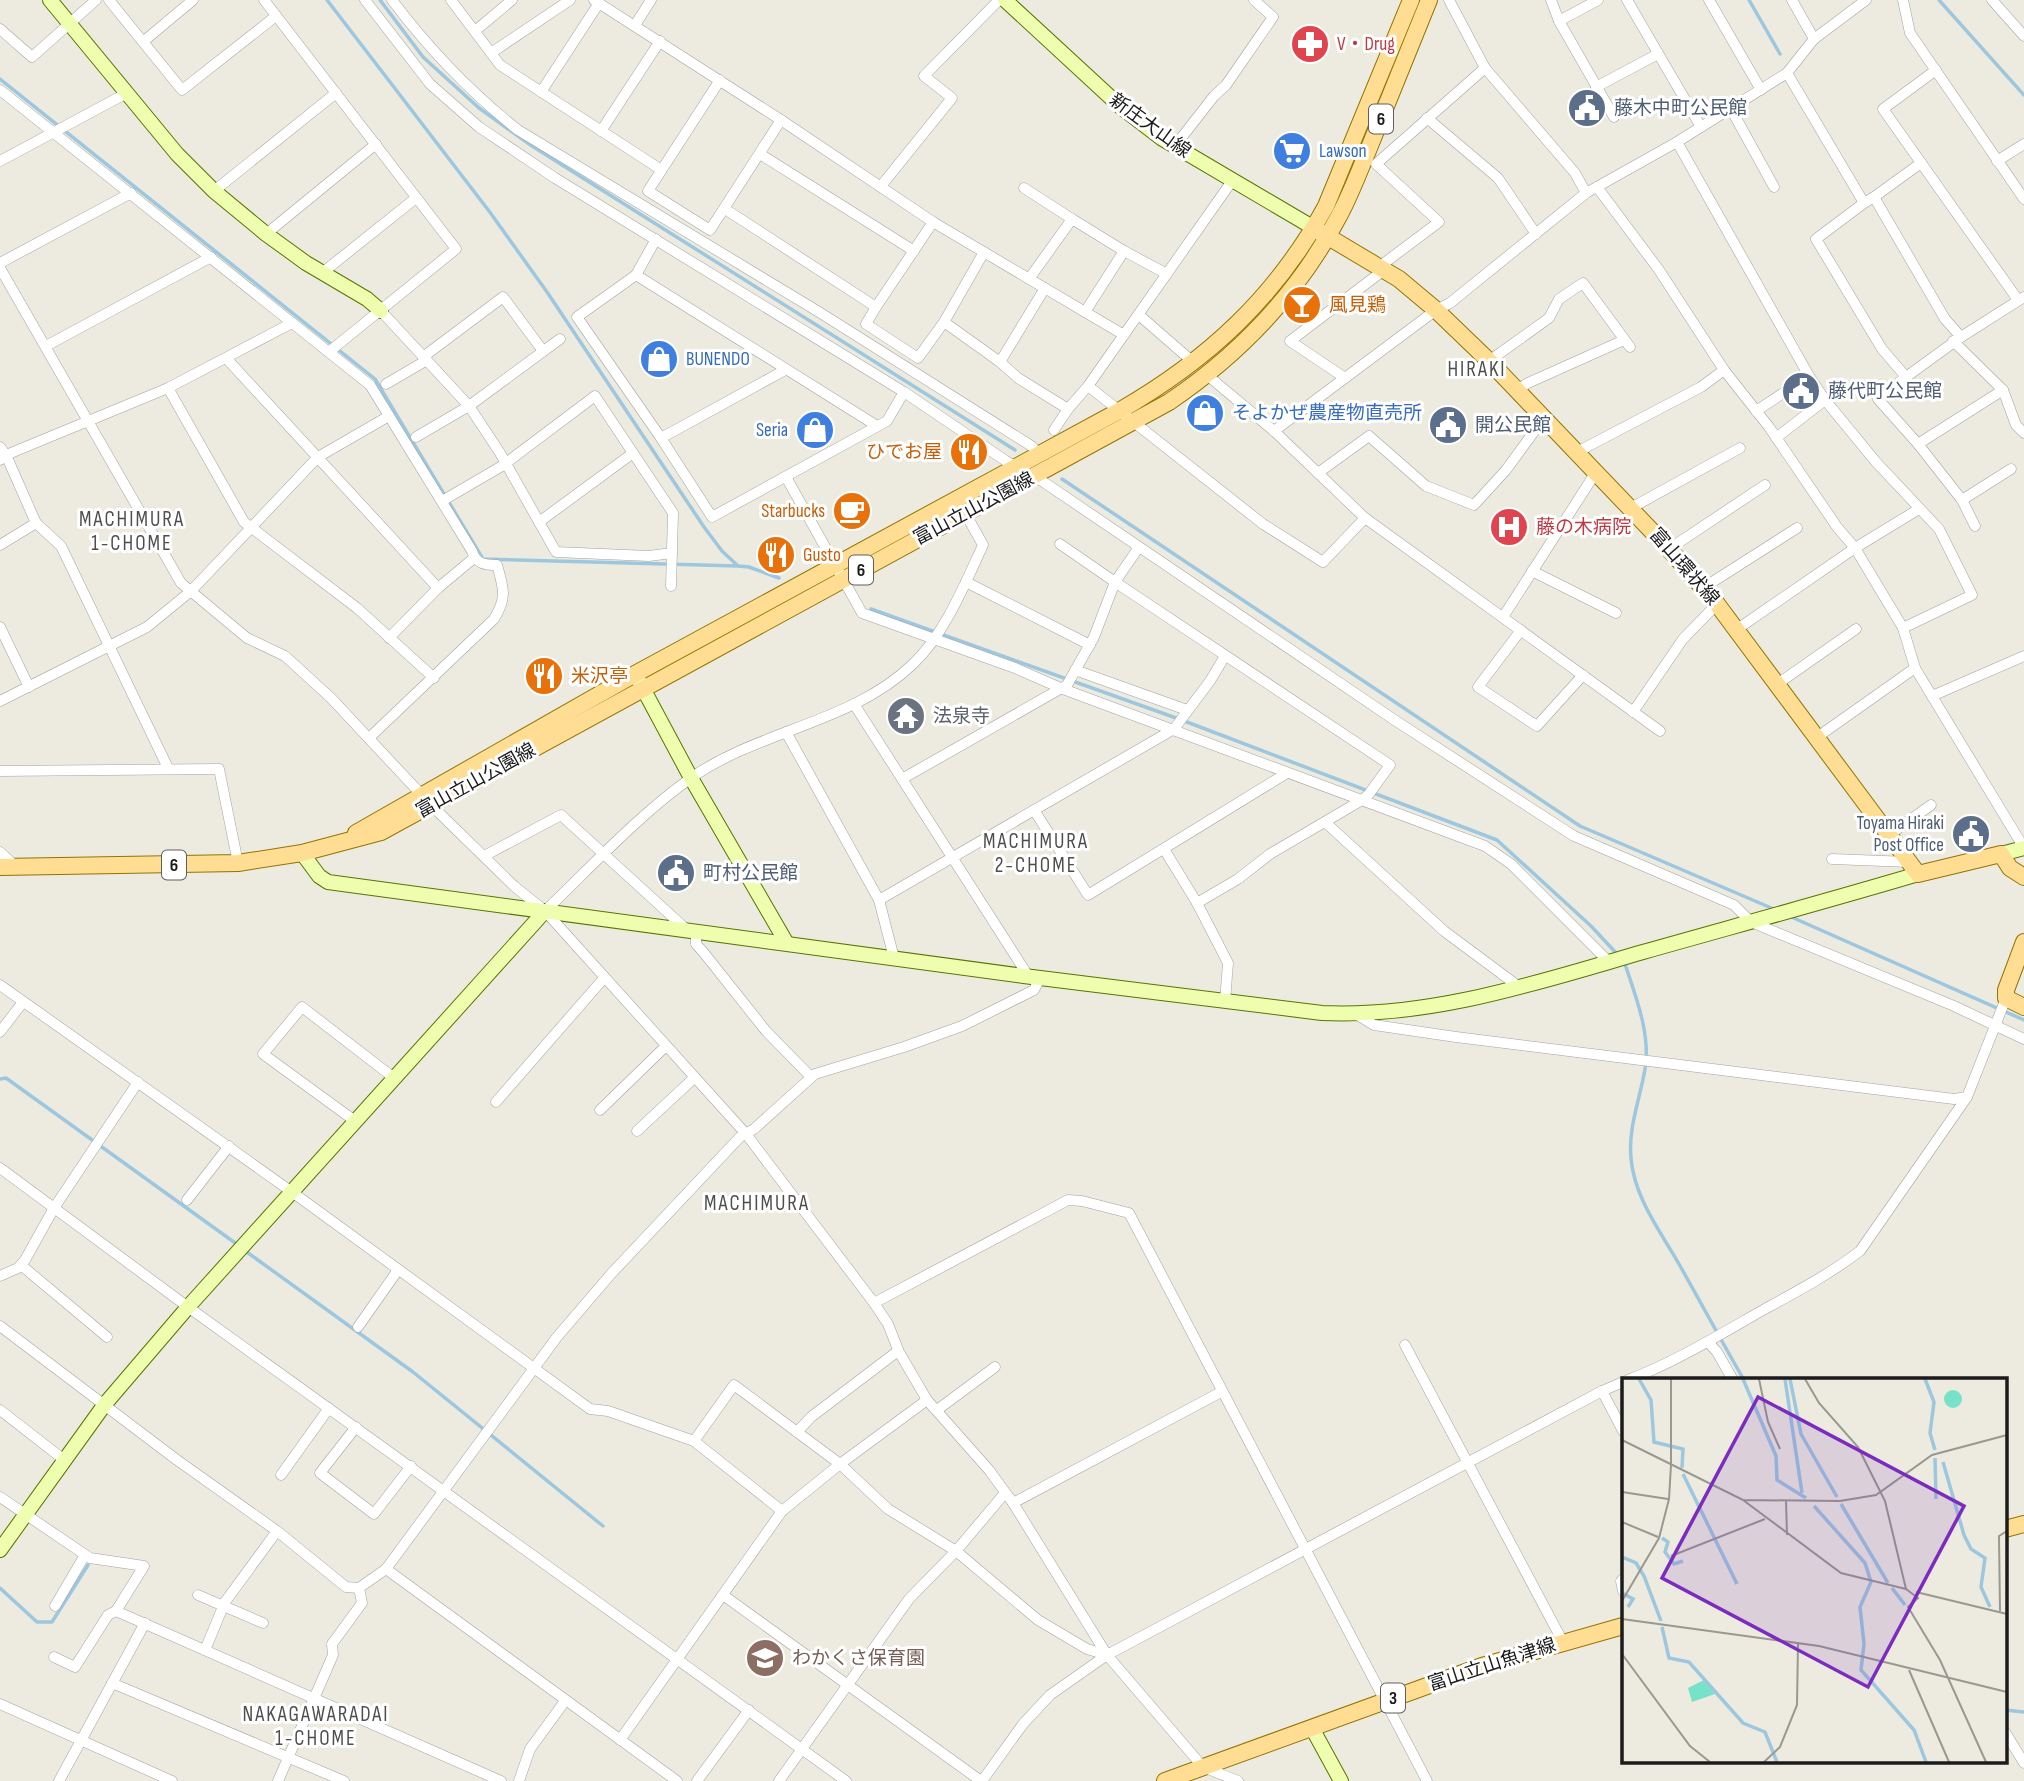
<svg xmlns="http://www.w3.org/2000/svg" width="2024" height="1781" font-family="'Sofia Sans Condensed','Noto Sans JP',sans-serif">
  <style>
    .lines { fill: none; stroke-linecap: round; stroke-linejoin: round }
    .stream { stroke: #9cc7de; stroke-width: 3.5 }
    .street-casing { stroke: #a2a2a2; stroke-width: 11 }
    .secondary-casing { stroke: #587400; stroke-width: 16 }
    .primary-casing { stroke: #927400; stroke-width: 18 }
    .street { stroke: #fff; stroke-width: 10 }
    .secondary { stroke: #effdae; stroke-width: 14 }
    .primary { stroke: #ffde93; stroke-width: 16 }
    .labels { text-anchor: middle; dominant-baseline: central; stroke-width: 6; stroke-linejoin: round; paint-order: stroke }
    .shield { fill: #fff; stroke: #5f5f5f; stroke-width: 2 }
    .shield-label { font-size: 18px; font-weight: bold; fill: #1b1b1b }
    .health-label { font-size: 19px; fill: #be3a42; stroke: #fff; text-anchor: start }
    .service-label { font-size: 19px; fill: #4e5e75; stroke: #fff; text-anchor: start }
    .street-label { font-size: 19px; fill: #1b1b1b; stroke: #fff }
    .shop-label { font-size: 19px; fill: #366cbe; stroke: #fff; text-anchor: start }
    .food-label { font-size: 19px; fill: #c56008; stroke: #fff; text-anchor: start }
    .worship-label { font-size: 19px; fill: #5b616d; stroke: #fff; text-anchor: start }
    .education-label { font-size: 19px; fill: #785e54; stroke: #fff; text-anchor: start }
    .neighbourhood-label { font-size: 21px; letter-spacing: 2px; fill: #4e4e4e; stroke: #fff }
    .inset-river { fill: none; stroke: #9cc7de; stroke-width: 3.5 }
    .inset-road { fill: none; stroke: #999891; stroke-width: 2 }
    .view { fill: #7b2cbf; fill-opacity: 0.15; stroke: #7b2cbf; stroke-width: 3.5 }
    .inset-edge { fill: none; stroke: #1b1b1b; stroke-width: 3.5 }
  </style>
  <rect width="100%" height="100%" fill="#edebdf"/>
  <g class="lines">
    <g class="stream">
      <polyline points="327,0 489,211 547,292 704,527 722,551 737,565"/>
      <polyline points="380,0 423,57 479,108 532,146 1015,450"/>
      <polyline points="1749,0 1780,54"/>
      <polyline points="1939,0 2024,95"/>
      <polyline points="0,79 375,379 483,559 738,566 749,567 779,578"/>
      <polyline points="1062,479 1580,826 1776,910"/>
      <polyline points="871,609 1179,719 1497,840 1591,926 1618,955"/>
      <polyline points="1789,916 2024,1020"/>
      <path d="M 1624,961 C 1635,995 1651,1033 1645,1069 C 1640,1099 1628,1128 1631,1158 C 1634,1197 1660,1231 1679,1264 C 1701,1303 1722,1342 1744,1380"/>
      <polyline points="0,1079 6,1078 238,1245"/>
      <polyline points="244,1250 413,1372 603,1526"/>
      <polyline points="0,1588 37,1622 52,1622 88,1565"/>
      <polyline points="2005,1710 2024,1712"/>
    </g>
    <defs>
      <g id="street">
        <polyline points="109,0 182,90 276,16"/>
        <polyline points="264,0 456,249 330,351"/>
        <polyline points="365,0 430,84 479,127 555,178 904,392 1006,461 1045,483 1396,721 1574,836 1734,905 1751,922 1954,1006 2024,1039"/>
        <path d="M 392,0 C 429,49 470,92 518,130 L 819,312 L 1033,447"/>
        <polyline points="451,0 500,65 660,169"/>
        <polyline points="594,0 781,120 933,222 1124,335"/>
        <polyline points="1449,0 1485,68 1575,173 1586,193"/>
        <polyline points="1551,0 1559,21 1598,0"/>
        <polyline points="1627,0 1701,127"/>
        <polyline points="1709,0 1761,90"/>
        <polyline points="1792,0 1814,39"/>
        <polyline points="1903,0 1910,33 2024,199"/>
        <polyline points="1992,0 2024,36"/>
        <polyline points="1559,21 1614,117"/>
        <polyline points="635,25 651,0"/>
        <polyline points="0,29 32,57 96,0"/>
        <polyline points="475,31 512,0"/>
        <polyline points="144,41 193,0"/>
        <polyline points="491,53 570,0"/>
        <polyline points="1936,70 1883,109 2018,300"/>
        <polyline points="1787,73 1864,203 1874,197 1945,319 1961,337 2024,297"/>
        <polyline points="720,80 648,191 710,230 781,120"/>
        <polyline points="1596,87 1658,54"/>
        <path d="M 0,90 L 370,385 L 472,551 C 476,564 485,565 497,565 C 504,589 507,598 494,619 L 369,738"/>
        <polyline points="541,92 599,3"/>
        <polyline points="1731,109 1774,187"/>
        <polyline points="1427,118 1498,178 1536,234"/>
        <polyline points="601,131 660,41"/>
        <polyline points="1677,142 1809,376 1825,400 1876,462 1939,529 1972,595 1903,628"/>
        <polyline points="1175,146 1214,96 1226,85 1273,17 1254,0"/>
        <polyline points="760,154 914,251"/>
        <polyline points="0,161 127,93"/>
        <polyline points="1997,161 2024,144"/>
        <polyline points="1232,181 1088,386 1263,524 1323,562 1365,518"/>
        <polyline points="881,186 952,98 924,76 999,0"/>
        <polyline points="1597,187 1659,270 1724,370 1769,427 1837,527 1855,548 1903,628 1915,668 2024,848"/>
        <polyline points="1024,188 1072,219"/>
        <polyline points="214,191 336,93"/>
        <polyline points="1874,197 1921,163"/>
        <polyline points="1864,203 1816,239 1882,349 1906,377 1961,337"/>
        <polyline points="725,209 876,307 933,222"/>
        <polyline points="266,234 376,144"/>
        <polyline points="1124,251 1167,274"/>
        <polyline points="0,263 131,193"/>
        <polyline points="1379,267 1439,222 1376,164 1485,68"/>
        <polyline points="0,268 181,583 247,638 285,656 331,698 432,806 514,886 545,911 746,1134 874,1303 888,1324 899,1352 927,1400 989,1470 1013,1503 1107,1655 1203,1767 1238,1781"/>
        <polyline points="322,273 416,198"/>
        <polyline points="636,275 656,239"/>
        <polyline points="1029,279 1072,219 1124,251 1085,312"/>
        <polyline points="876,307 866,324 918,358 944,322 984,252"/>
        <polyline points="381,311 469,406 500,453 556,552 649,556 672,553"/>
        <polyline points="1139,315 1193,362"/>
        <polyline points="944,322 1000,362 1045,288"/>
        <polyline points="1953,341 2003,390"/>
        <polyline points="46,346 211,257"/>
        <polyline points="423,357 503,297 543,351"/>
        <polyline points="226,358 438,588"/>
        <polyline points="1489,361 1549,318 1559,299 1583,283 1630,347"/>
        <polyline points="1000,362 1018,378 1068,409 1088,386"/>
        <polyline points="1207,375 1274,431 1365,518 1660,731"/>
        <polyline points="1906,377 1878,399 1918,444 2003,390 2016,425 2024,433"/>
        <polyline points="1345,378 1290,341 1384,270"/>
        <polyline points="386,384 427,360"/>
        <polyline points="168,388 244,522 357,608 434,678"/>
        <polyline points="1517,390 1528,383 1624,340"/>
        <polyline points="1756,411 1809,376"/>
        <polyline points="877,426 636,275 577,317 661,438 712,517 887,421 904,392"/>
        <polyline points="1054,430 1068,409"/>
        <polyline points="1274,431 1436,310 1450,303 1586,193 1677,142 1787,73 1814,39 1866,0"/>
        <polyline points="416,437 469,406 560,339"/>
        <polyline points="661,438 785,370"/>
        <polyline points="1776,438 1825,400"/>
        <polyline points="1918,444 1962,500 1975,526"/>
        <polyline points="0,447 6,455 36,523 61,546 168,768"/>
        <polyline points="1577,452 1701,387 1724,370"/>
        <polyline points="0,460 6,455 168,388 292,323"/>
        <polyline points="1318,473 1369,436 1426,486 1474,505 1506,470 1544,418"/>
        <polyline points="786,477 862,613 1015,668 1063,689 1485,846 1511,864 1609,962"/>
        <polyline points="1962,500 2011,469"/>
        <polyline points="442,501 502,466 595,396 673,513 671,586"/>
        <polyline points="1631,508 1740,448"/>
        <polyline points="539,522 633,453"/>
        <polyline points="1060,544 1115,582 1139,547"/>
        <polyline points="0,545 36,523"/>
        <polyline points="1669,549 1765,485"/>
        <polyline points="1532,571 1616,613"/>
        <polyline points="966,582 1090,645"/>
        <polyline points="1703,588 1797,528"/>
        <polyline points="1503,617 1596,472"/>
        <polyline points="0,627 29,687"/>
        <polyline points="1521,630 1478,687 1537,726 1583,675"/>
        <polyline points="1736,630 1855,548 1919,509"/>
        <polyline points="389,638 438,588 474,558"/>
        <polyline points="1075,670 1187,710"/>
        <polyline points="1776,685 1856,629"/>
        <polyline points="1932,696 2024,656"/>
        <polyline points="0,701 147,627 191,591 318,457 389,416"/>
        <polyline points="854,704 1025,971 1024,976"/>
        <polyline points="1633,712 1683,639 1717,604"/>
        <polyline points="786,732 879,900 894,958"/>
        <polyline points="1816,738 1915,668"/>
        <polyline points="0,771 219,769 238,863"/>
        <polyline points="902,779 1067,685 1094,637 1115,582 1390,765 1369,794 1362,800 1270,854 1238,879 1197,903"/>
        <polyline points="1034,810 1088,895 1287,773"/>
        <polyline points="1326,823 1444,931 1518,986"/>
        <polyline points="1889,835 1931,805"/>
        <polyline points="1164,849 1197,903 1228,963 1225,1001"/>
        <polyline points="0,852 15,866"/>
        <polyline points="484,856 561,815 687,930"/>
        <polyline points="1832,859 1909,862"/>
        <polyline points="879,900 1174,729 1210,681 1225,656"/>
        <path d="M 545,911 C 590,868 641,813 691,778 C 759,730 852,723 913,664 C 944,635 965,584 983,545 L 964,511"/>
        <polyline points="696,932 696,944 704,953 766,1031 811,1077"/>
        <polyline points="0,985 292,1192 590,1409 608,1411 694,1441 782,1511"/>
        <polyline points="1356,1014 1374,1025 1456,1037 1954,1099 1967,1097"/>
        <polyline points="0,1032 23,1002"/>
        <polyline points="496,1102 604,978"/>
        <polyline points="600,1110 666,1046"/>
        <polyline points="355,1121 263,1054 302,1007 394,1078"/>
        <polyline points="637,1131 694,1078"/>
        <polyline points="0,1168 188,1307 846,1781"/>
        <polyline points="187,1200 229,1146"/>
        <polyline points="21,1265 107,1337"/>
        <polyline points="0,1276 18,1268 25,1260 54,1208 138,1082"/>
        <polyline points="874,1303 1068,1200 1082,1201 1129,1213 1427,1781"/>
        <polyline points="0,1326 177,1460 277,1531 346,1587 359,1588 386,1569 557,1337 611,1274 740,1137 754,1129 815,1074 904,1047 962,1026 1034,990 1040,978"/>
        <polyline points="358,1327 398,1270"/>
        <polyline points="1708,1342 1717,1352 1733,1380"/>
        <polyline points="1405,1345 1563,1642"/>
        <path d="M 1628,1380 C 1675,1362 1719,1335 1763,1310 C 1796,1292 1830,1274 1860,1251 L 1967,1097 L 2006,998"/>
        <polyline points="1602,1391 1623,1431"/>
        <polyline points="0,1410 63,1459"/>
        <polyline points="937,1410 995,1367"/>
        <polyline points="356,1427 320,1473 374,1514 411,1466"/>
        <polyline points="797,1432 811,1417 898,1351"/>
        <polyline points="694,1441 734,1385 840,1464 888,1509 956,1551 1038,1620 1087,1649 1107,1655"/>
        <polyline points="281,1475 329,1408"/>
        <polyline points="0,1497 90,1558 144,1566 116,1611 501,1781"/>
        <polyline points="1013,1503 1221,1392"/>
        <polyline points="386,1569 677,1781"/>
        <polyline points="1623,1579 1621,1581 1623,1591"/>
        <polyline points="198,1595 263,1623"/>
        <polyline points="723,1595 981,1781"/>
        <polyline points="55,1606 85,1555"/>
        <polyline points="205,1650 225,1602 277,1531"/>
        <polyline points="54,1657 75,1667 108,1615 116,1611"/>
        <polyline points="112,1683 344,1781"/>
        <polyline points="0,1704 172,1781"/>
        <polyline points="2005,1732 2024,1763"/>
        <polyline points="620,1740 782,1511 840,1464 927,1400"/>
        <polyline points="59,1781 145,1623"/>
        <polyline points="278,1781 333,1655 332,1644 362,1603 359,1588"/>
        <polyline points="519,1781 530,1749 565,1701"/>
        <polyline points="697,1781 749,1710"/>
        <polyline points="779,1781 909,1599 956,1551 1005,1493"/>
        <polyline points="982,1781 1023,1724 1050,1695 1107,1655 1602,1391 1623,1382"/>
      </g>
      <g id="secondary">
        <polyline points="50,0 177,154 214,191 266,234 306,263 367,299 381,311"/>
        <polyline points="1005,0 1122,108 1161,138 1314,228"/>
        <polyline points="638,679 691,778 786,942"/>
        <path d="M 302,853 L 319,876 L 328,882 L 1024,976 L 1322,1013 C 1432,1018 1539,982 1643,952 C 1735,926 1827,901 1918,874"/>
        <polyline points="2001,854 2024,848"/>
        <polyline points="0,1550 105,1404 188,1307 545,911"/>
        <polyline points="1312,1728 1341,1781"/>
      </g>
      <g id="primary">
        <polyline points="1320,232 1399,279 1436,310 1489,361 1669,549 1717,604 1918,874 2001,854 2010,868 2024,877"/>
        <path d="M 356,833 L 635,674 L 1119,411 C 1208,360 1276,297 1326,206 L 1411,0"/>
        <path d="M 0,867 L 238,863 L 302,853 L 381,832 L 1169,402 C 1240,354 1299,292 1339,216 C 1350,196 1358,174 1367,153 C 1388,102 1408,51 1429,0"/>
        <polyline points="2024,942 2006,990 2006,998 2024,1007"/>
        <polyline points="2005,1529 2024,1524"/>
        <polyline points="1165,1781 1482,1666 1623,1626"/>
      </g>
    </defs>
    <use href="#street" class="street-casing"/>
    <use href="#secondary" class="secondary-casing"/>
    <use href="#primary" class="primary-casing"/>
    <use href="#street" class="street"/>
    <use href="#secondary" class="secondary"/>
    <use href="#primary" class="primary"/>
  </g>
  <defs>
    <symbol id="pharmacy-disc" viewBox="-11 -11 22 22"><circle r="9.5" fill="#e0444e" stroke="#fff"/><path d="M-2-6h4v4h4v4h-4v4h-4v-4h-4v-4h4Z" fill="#fff"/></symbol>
    <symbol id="civic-disc" viewBox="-11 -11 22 22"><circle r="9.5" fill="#5c6f8a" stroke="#fff"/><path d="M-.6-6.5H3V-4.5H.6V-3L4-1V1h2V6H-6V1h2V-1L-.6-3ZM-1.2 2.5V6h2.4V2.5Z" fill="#fff"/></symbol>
    <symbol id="supermarket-disc" viewBox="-11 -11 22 22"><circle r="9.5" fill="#3f7fe0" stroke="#fff"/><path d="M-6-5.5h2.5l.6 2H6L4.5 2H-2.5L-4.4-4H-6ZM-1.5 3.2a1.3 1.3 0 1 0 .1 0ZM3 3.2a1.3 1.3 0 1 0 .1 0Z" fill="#fff"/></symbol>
    <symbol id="bar-disc" viewBox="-11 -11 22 22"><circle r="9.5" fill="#e8710a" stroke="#fff"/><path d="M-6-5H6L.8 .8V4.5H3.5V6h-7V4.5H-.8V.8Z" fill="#fff"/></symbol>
    <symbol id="shop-disc" viewBox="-11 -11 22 22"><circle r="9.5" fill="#3f7fe0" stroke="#fff"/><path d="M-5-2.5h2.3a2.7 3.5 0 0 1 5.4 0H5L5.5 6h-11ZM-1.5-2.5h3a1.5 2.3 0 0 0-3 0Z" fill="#fff"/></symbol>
    <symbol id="restaurant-disc" viewBox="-11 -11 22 22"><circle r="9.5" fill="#e8710a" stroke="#fff"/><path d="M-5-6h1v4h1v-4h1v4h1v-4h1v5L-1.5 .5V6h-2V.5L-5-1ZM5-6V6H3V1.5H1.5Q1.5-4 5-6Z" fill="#fff"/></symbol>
    <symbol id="cafe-disc" viewBox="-11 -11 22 22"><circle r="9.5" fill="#e8710a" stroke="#fff"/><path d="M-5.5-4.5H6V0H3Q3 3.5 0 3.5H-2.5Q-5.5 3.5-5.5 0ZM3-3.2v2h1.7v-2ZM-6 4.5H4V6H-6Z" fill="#fff"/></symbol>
    <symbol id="hospital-disc" viewBox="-11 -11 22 22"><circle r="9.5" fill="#e0444e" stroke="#fff"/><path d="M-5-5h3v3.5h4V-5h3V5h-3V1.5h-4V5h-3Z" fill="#fff"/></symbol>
    <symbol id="temple-disc" viewBox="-11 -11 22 22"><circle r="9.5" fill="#6b7280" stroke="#fff"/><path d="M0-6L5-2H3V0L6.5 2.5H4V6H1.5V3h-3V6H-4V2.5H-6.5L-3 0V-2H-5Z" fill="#fff"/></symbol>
    <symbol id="school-disc" viewBox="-11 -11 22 22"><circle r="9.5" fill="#8d6e63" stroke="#fff"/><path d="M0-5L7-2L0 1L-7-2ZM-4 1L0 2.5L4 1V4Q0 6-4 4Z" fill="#fff"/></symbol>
  </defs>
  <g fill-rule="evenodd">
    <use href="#pharmacy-disc" x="1288" y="22" width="44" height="44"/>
    <use href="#civic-disc" x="1565" y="86" width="44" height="44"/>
    <use href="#supermarket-disc" x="1270" y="129" width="44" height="44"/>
    <use href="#bar-disc" x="1280" y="283" width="44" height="44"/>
    <use href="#shop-disc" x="637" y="337" width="44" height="44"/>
    <use href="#civic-disc" x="1779" y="369" width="44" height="44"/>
    <use href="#shop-disc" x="1183" y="391" width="44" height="44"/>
    <use href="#civic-disc" x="1426" y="403" width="44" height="44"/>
    <use href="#shop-disc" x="793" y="408" width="44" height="44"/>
    <use href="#restaurant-disc" x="947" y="430" width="44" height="44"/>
    <use href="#cafe-disc" x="830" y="489" width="44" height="44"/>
    <use href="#hospital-disc" x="1487" y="505" width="44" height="44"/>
    <use href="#restaurant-disc" x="754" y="533" width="44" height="44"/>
    <use href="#restaurant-disc" x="522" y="654" width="44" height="44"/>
    <use href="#temple-disc" x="884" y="694" width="44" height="44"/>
    <use href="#civic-disc" x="1949" y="812" width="44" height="44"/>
    <use href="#civic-disc" x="654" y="851" width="44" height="44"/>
    <use href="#school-disc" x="743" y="1636" width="44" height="44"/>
  </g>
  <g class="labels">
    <g class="shield">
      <rect x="1369" y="104.5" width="24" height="29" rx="5"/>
      <rect x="849" y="555.5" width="24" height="29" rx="5"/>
      <rect x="162" y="850.5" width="24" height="29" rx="5"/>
      <rect x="1381" y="1683.5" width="24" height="29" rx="5"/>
    </g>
    <g class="shield-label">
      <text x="1381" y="119">6</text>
      <text x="861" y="570">6</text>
      <text x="174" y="865">6</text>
      <text x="1393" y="1698">3</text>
    </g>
    <g class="health-label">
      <text x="1337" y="44">V・Drug</text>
      <text x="1536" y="527">藤の木病院</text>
    </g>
    <g class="service-label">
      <text x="1614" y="108">藤木中町公民館</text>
      <text x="1828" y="391">藤代町公民館</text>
      <text x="1475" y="425">開公民館</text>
      <text x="1944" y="823" text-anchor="end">Toyama Hiraki<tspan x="1944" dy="22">Post Office</tspan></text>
      <text x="703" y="873">町村公民館</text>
    </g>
    <g class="street-label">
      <text transform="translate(1150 126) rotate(36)">新庄大山線</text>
      <text transform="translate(974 509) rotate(-28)">富山立山公園線</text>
      <text transform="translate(1684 567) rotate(49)">富山環状線</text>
      <text transform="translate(476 781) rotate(-29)">富山立山公園線</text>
      <text transform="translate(1492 1665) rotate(-18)">富山立山魚津線</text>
    </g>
    <g class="shop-label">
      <text x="1319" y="151">Lawson</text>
      <text x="686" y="359">BUNENDO</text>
      <text x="1232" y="413">そよかぜ農産物直売所</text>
      <text x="788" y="430" text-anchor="end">Seria</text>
    </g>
    <g class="food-label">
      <text x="1329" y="305">風見鶏</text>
      <text x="942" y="452" text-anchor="end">ひでお屋</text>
      <text x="825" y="511" text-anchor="end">Starbucks</text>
      <text x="803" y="555">Gusto</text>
      <text x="571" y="676">米沢亭</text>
    </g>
    <g class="worship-label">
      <text x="933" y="716">法泉寺</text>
    </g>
    <g class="education-label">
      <text x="792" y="1658">わかくさ保育園</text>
    </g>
    <g class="neighbourhood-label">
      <text x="1477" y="369">HIRAKI</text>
      <text x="132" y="519">MACHIMURA<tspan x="132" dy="24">1-CHOME</tspan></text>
      <text x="1036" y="841">MACHIMURA<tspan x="1036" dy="24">2-CHOME</tspan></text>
      <text x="757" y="1203">MACHIMURA</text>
      <text x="316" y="1714">NAKAGAWARADAI<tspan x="316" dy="24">1-CHOME</tspan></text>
    </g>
  </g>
  <g transform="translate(1622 1378)">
    <rect width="385" height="385" fill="#edebdf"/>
    <path d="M322 21a9 9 0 1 1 18 0a9 9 0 1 1-18 0ZM 82,302 L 93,316 L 70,324 L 66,310 Z" fill="#77e2c7"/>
    <path class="inset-river" d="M 17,1 L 29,22 L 32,64 L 61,71 L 60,90M 121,1 L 154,78 L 155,102 L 184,120M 163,1 L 180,115M 168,1 L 179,56 L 215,119M 303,1 L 312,24 L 308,55 L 313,72M 313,80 L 314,121M 321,84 L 342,157 L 349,171 L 363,180 L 359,209 L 368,229M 61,96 L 115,206M 219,126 L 266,205M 192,128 L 243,185 L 249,204 L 238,229 L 242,266 L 239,292 L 292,352 L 304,384M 40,160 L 46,164 L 43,174 L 52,186 L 61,183M 0,179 L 14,185 L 22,198 L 39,243M 270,210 L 283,227M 0,215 L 11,221 L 6,229M 40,249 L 47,280 L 67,284 L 121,345 L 143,354 L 155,384"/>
    <path class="inset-road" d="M 137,1 L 146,44 L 158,71M 183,1 L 197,25 L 236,69 L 263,123 L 284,211 L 296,220 L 286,229 L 318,282 L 364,384M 0,62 L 121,122 L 218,123 L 254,117 L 310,77 L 385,57M 49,87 L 49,1M 0,114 L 46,121M 121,122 L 219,195 L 284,211M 164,122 L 165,157M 0,144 L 36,159M 49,178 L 143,141M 294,214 L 385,236M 0,223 L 37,160 L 47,121 L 49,87M 378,233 L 377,158 L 385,153M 0,241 L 197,268 L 385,314M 0,276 L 68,368 L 88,384M 287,292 L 327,384M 142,384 L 158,369 L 175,327 L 176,265"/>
    <path class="view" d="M 136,19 L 342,128 L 246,309 L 40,200 Z"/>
    <rect width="385" height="385" class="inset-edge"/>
  </g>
</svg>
